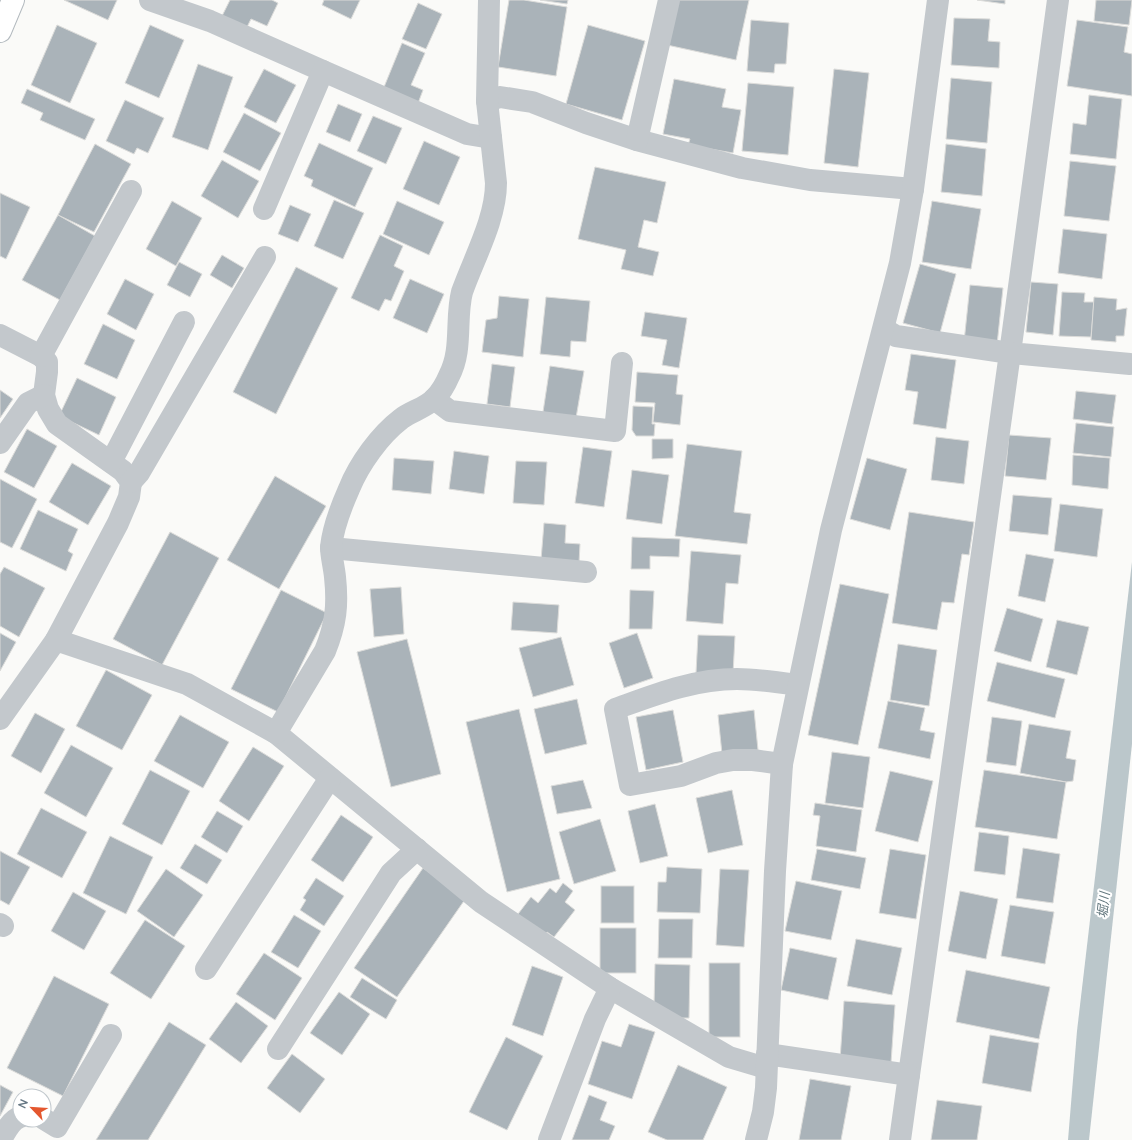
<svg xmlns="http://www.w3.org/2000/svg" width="1132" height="1140" font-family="Lato,'Noto Sans JP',sans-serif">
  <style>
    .water { fill: #bbc7cb }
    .building { fill: #aab3b9; stroke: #dcdcda }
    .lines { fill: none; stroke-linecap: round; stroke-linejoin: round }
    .secondary-casing { stroke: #b3babf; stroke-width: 24 }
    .street { stroke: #c3c8cc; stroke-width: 22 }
    .secondary { stroke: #fff; stroke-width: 22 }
    .labels { text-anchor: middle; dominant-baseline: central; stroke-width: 4; stroke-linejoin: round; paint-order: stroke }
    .water-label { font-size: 13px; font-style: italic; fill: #60757c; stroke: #fff }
  </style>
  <rect width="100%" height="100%" fill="#fafaf8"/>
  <polygon class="water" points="1132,562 1132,744 1089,1140 1068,1140 1077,1031"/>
  <g class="building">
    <polygon points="64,0 117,0 108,20"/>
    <polygon points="230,0 272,0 278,3 267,26 251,19 246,29 221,18"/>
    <polygon points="324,0 360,0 351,19 322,5"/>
    <polygon points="509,0 524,0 567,7 556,76 498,67"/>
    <polygon points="540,0 568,0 567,4"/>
    <polygon points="677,0 749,0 736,60 667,45"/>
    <polygon points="977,0 1005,0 1005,4"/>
    <polygon points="1096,0 1132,0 1129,25 1094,21"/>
    <polygon points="418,3 442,14 426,49 402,39"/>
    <polygon points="954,18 990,19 988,41 1000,42 999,68 951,65"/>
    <polygon points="751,20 789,23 786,64 775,64 774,73 747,71"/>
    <polygon points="1077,20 1128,27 1124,52 1132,54 1132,96 1067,86"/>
    <polygon points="57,25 97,43 70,103 31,85"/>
    <polygon points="150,25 184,40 159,98 125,83"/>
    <polygon points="588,25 645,41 622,120 566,104"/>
    <polygon points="402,43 425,53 411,85 423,90 417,106 382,92"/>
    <polygon points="198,64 233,77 208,150 172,137"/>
    <polygon points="264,69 296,85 276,123 244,107"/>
    <polygon points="834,69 869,73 858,167 824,163"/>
    <polygon points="951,78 992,82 987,143 946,139"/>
    <polygon points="674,79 726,89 722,107 741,110 733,153 688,145 690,139 663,134"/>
    <polygon points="748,83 794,87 788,155 742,151"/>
    <polygon points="27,89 95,119 85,140 40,120 43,113 21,103"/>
    <polygon points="1089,95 1122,99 1116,159 1070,154 1073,123 1086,125"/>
    <polygon points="125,100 164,118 148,153 137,148 134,154 106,141"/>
    <polygon points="338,104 362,114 350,142 326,132"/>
    <polygon points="244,113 281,133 260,171 223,152"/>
    <polygon points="373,116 402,128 386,164 357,151"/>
    <polygon points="424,141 460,157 439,205 403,189"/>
    <polygon points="319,143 373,168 355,207 311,186 313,180 304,176"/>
    <polygon points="95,144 131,164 94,232 58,215"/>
    <polygon points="946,144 986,149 982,196 941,192"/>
    <polygon points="222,160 259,181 238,218 201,196"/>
    <polygon points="1070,161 1116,166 1109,221 1064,216"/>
    <polygon points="595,167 666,182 657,223 644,220 638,247 659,252 653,276 621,269 626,250 578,239"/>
    <polygon points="0,193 30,207 6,259 0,256"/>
    <polygon points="334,200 364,213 343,259 314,246"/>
    <polygon points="172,201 202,218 176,266 146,249"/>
    <polygon points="397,201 444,222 429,255 383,234"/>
    <polygon points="932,201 981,209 971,269 922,262"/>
    <polygon points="290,205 311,214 298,242 278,234"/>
    <polygon points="58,215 95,236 60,300 22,280"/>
    <polygon points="1063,229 1107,234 1102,279 1058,273"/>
    <polygon points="380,235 403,246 394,266 404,271 391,301 385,299 379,311 351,298"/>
    <polygon points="222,255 244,268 232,288 210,275"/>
    <polygon points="179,262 202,274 190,297 167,285"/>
    <polygon points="920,264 956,274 940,333 903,323"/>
    <polygon points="296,267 338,288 276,414 233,392"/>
    <polygon points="125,279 154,294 136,330 107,314"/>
    <polygon points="410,279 444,294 427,333 393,318"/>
    <polygon points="1031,282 1058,284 1053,335 1026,332"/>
    <polygon points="970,285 1003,288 997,345 964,342"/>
    <polygon points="1062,292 1085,293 1084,302 1094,302 1091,337 1059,336"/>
    <polygon points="499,296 529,299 523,357 482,352 486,320 497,318"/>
    <polygon points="546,297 590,301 586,342 571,341 570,357 540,354"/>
    <polygon points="1094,297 1117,299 1116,310 1127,308 1124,336 1116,336 1116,342 1091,340"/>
    <polygon points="645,312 687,318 679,368 662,365 667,340 641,336"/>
    <polygon points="103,324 135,340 117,379 84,364"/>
    <polygon points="911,354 956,360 946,429 913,424 918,392 905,390"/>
    <polygon points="492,364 515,367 510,407 487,404"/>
    <polygon points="550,366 584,371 576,418 543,412"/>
    <polygon points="637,372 678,375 676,394 683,395 680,425 653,422 655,403 635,402"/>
    <polygon points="77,378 116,397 99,435 59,416"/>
    <polygon points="0,390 13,399 0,418"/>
    <polygon points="1076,391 1116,395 1112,424 1073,419"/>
    <polygon points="633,406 653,407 652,424 655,424 654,436 636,436 632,430"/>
    <polygon points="1076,423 1114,427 1111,457 1073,453"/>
    <polygon points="27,429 57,446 34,488 4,472"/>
    <polygon points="1009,435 1051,438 1046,480 1005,476"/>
    <polygon points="936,437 969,441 964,484 931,480"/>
    <polygon points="652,439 673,439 673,458 652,459"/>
    <polygon points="687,444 742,451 734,512 751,514 747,544 675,536"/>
    <polygon points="583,447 612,451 604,507 575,503"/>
    <polygon points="454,451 489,456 484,494 449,489"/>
    <polygon points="1073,455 1110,458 1108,489 1072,485"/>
    <polygon points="394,458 434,461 431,494 392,490"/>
    <polygon points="867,458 907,469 890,530 850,519"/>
    <polygon points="516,461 547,462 544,505 513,503"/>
    <polygon points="72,463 111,486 88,525 49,502"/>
    <polygon points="632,470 669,475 662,524 626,519"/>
    <polygon points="275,476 326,506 279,589 227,560"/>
    <polygon points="0,479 37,499 12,548 0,542"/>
    <polygon points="1013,495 1052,498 1048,535 1009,531"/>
    <polygon points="1060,504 1103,509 1097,557 1054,551"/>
    <polygon points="38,510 78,529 68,551 73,554 66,571 20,549"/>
    <polygon points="909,512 974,522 969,555 962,554 954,603 942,602 937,630 892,623"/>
    <polygon points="544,523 566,525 565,543 580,544 579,563 541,560"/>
    <polygon points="170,532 219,558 162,665 113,639"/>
    <polygon points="632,537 680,539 679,557 650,556 650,569 631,569"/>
    <polygon points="691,551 741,555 738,584 726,583 723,624 686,621"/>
    <polygon points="1026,554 1054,559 1045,602 1018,596"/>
    <polygon points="4,567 45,588 19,637 0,626 0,574"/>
    <polygon points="840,584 889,594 858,745 808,735"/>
    <polygon points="401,587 404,634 374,637 370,589"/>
    <polygon points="281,590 327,613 278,712 231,689"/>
    <polygon points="630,590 654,591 652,629 629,629"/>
    <polygon points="513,602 559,605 557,633 511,630"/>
    <polygon points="1007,608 1043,619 1031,662 994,651"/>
    <polygon points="1057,620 1089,627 1077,675 1046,667"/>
    <polygon points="0,633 16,642 0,671"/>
    <polygon points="637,633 653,678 624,688 609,643"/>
    <polygon points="698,635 735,636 733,674 696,673"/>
    <polygon points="561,637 574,685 533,697 519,648"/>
    <polygon points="407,639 441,774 391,787 357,652"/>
    <polygon points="898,644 937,650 929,706 890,700"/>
    <polygon points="997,662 1065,679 1055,718 987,701"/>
    <polygon points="106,670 152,695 122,750 76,726"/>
    <polygon points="577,699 587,744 545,754 534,709"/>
    <polygon points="888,701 925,708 920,730 935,733 930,759 878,748"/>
    <polygon points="519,709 560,879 507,892 466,722"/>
    <polygon points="673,710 683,762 646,770 636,717"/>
    <polygon points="754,710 758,750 722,754 718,715"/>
    <polygon points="35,713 65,729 41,773 11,756"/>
    <polygon points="180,715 229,742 203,788 154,761"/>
    <polygon points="992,717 1022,721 1016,766 986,762"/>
    <polygon points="1029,724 1071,731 1066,758 1076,760 1073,781 1066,782 1020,773"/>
    <polygon points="71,745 113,768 86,817 44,793"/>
    <polygon points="253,747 284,766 249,821 219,801"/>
    <polygon points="832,752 870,757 863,808 825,803"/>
    <polygon points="150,770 190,791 162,845 122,824"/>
    <polygon points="984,770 1066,782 1057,839 975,827"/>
    <polygon points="890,771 933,781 918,842 875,831"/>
    <polygon points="583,780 592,808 557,814 551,786"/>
    <polygon points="732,790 743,845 708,853 696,798"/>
    <polygon points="815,803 862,810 856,852 816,846 820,816 813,815"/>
    <polygon points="655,804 668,856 640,863 628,811"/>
    <polygon points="41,808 87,832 62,878 17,854"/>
    <polygon points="217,811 243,826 227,853 201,837"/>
    <polygon points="341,815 373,837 343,882 311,860"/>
    <polygon points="600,819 616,871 574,884 559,832"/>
    <polygon points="979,832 1009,836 1005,875 974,871"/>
    <polygon points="110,836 153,857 126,914 83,893"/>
    <polygon points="195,844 222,860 207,884 180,868"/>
    <polygon points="1023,848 1060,854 1053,903 1016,898"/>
    <polygon points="817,849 866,858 860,889 811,880"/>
    <polygon points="890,849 926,855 916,919 879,913"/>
    <polygon points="0,851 30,867 9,905 0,900"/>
    <polygon points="667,867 702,869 700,913 657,912 658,882 666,882"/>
    <polygon points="423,868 466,898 397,997 354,968"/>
    <polygon points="166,869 203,895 174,937 137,911"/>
    <polygon points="720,869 749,870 744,947 716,945"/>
    <polygon points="316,878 344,896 324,926 300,910 306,900 303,898"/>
    <polygon points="796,881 842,891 831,940 785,931"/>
    <polygon points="563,883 573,891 565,902 575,910 554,937 547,932 542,938 515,918 531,897 538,903 550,888 556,893"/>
    <rect x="601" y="886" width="33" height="37"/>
    <polygon points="960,891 998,899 986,959 948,951"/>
    <polygon points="73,892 106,911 84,950 51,931"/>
    <polygon points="1010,905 1054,912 1045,964 1001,956"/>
    <polygon points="294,915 321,931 298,968 271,952"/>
    <polygon points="659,919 693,919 692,958 658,958"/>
    <polygon points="145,920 185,946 151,999 110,973"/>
    <rect x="600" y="928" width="36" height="45"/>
    <polygon points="856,939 902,948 892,995 847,986"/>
    <polygon points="790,948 837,958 828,1000 781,990"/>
    <polygon points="264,953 302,978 275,1020 236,994"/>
    <rect x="709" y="963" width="31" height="74"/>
    <polygon points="655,964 690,965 689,1018 669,1018 654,1005"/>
    <polygon points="532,966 563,977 543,1036 512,1025"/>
    <polygon points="966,970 1050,987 1039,1039 956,1022"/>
    <polygon points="54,976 109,1004 63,1096 7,1068"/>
    <polygon points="362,978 397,1000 386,1019 350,997"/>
    <polygon points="339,992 370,1014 342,1055 310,1033"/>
    <polygon points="844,1001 895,1005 891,1063 840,1060"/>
    <polygon points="236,1002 268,1026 241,1063 209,1039"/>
    <polygon points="169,1022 206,1045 148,1140 96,1140"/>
    <polygon points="629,1024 655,1032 632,1099 588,1084 602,1041 621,1047"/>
    <polygon points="990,1035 1039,1043 1031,1092 982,1083"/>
    <polygon points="506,1037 543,1056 507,1130 469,1112"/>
    <polygon points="292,1054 325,1079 300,1113 267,1088"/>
    <polygon points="678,1065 727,1087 703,1140 667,1140 648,1132"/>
    <polygon points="810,1079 851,1086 841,1140 799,1140"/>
    <polygon points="0,1085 13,1092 0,1116"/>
    <polygon points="589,1095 607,1102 600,1120 615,1126 609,1140 572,1140"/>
    <polygon points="937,1100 982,1106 977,1140 931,1140"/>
  </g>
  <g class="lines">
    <defs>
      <polyline id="secondary" points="0,31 13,0"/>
    </defs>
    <use href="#secondary" class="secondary-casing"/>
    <g class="street">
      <polyline points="150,0 210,21 323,71"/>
      <polyline points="1058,0 1010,353 1130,364"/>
      <polyline points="487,101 500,97 532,102 586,123 637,140 742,168 810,180 913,189"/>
      <polyline points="637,140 669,0"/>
      <polyline points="264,209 323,71 467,134 491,138"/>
      <polyline points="884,329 896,336 1010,353 909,1075"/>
      <polyline points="0,335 41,356 47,362 47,372 44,395 48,409 57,424 123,471 131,482 129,497 118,523 56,640"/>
      <polyline points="41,356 131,191"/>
      <polyline points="434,399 450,411 615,431 622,363"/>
      <polyline points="0,443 28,403 44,395"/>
      <polyline points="111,462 184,322"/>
      <polyline points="131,482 139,473 265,257"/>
      <polyline points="331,548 586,572"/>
      <polyline points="0,719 56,640 187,684 276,733 481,902 610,988 729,1057 766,1068"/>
      <path d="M 276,733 L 325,651 C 336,624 338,605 335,577 C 334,567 331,556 331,547 C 333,527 341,507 349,489 C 359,464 380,435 401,419 C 411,411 426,408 435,398 C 440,393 446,383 449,376 C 463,350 455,319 462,292 C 474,258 496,219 496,183 L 487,101 L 489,0"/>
      <path d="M 782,764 L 753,760 L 733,760 L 716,763 L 681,776 L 630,785 L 615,709 C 654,695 693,679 737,679 C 757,679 777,682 798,685"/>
      <polyline points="0,924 3,926"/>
      <polyline points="206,969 330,778"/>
      <polyline points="278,1049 391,873 417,849"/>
      <polyline points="767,1054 909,1075 900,1140"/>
      <polyline points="44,1119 57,1127 111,1035"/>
      <path d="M 1,1140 C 5,1132 11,1120 20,1117"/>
      <polyline points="549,1140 595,1019 610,988"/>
      <polyline points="756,1140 763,1112 766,1088 775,871 782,764 831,530 900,263 913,189 938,0"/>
    </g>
    <use href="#secondary" class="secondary"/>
  </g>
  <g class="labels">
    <g class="water-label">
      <text transform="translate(1103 905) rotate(-84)">堀川</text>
    </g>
  </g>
  <g transform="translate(32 1108) rotate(295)"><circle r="19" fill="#ffffff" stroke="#c1c8cd"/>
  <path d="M0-3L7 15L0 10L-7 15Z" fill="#e4572e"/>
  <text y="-6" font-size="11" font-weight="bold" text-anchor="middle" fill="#657683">N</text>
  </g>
</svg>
